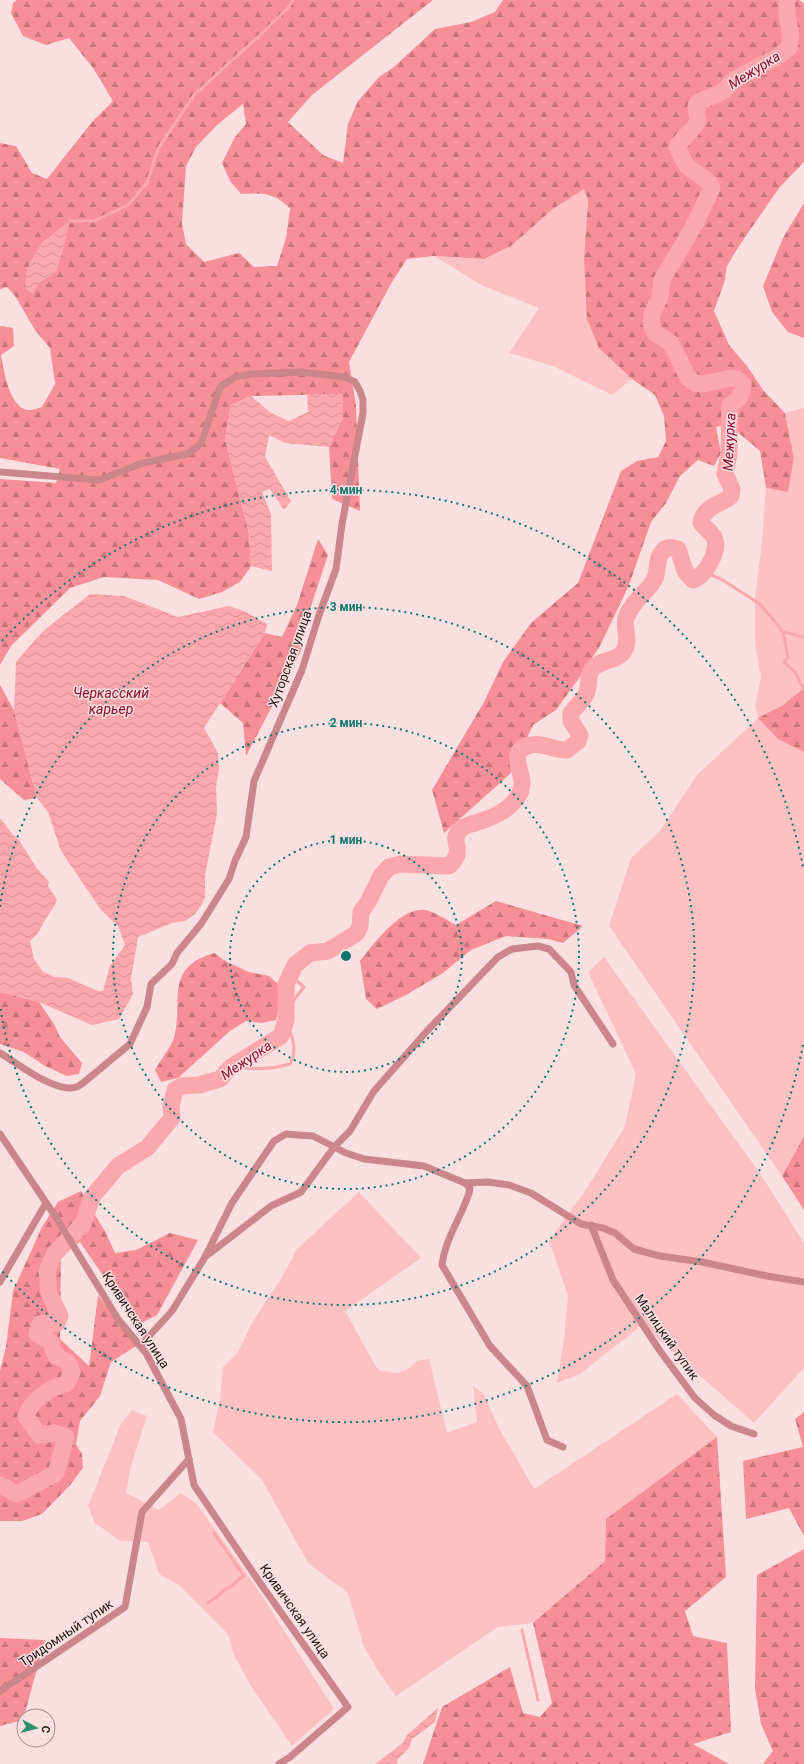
<svg xmlns="http://www.w3.org/2000/svg" width="804" height="1764" font-family="Roboto,sans-serif">
  <style>
    .grass { fill: #fdc0c3 }
    .forest { fill: url(#forest-firs); fill-rule: evenodd }
    .water { fill: url(#water-waves) }
    .lines { fill: none; stroke-linecap: round; stroke-linejoin: round }
    .stream { stroke: #fca7ad; stroke-width: 3 }
    .river { stroke: #fca7ad; stroke-width: 17 }
    .minor { stroke: #ca868b; stroke-width: 7 }
    .ring { fill: none; stroke: #0f766e; stroke-width: 2; stroke-dasharray: 2 4 }
    .labels { text-anchor: middle; dominant-baseline: central; stroke-width: 3; stroke-linejoin: round; paint-order: stroke }
    .street-label { font-size: 13px; fill: #1f1616; stroke: #fadfe0 }
    .water-label { font-size: 14px; font-style: italic; fill: #8a0c2d; stroke: #fadfe0 }
    .centre { fill: #0f766e; stroke: #fadfe0; stroke-width: 2 }
    .ring-label { font-size: 12px; text-anchor: middle; font-weight: bold; fill: #0f766e; stroke: #fadfe0; stroke-width: 3; stroke-linejoin: round; paint-order: stroke }
  </style>
  <defs>
    <pattern id="forest-firs" width="22" height="20" patternUnits="userSpaceOnUse"><rect width="22" height="20" fill="#f78f98"/><path d="M5 1l3.5 6h-7zM16 11l3.5 6h-7z" fill="#c7747b"/></pattern>
    <pattern id="water-waves" width="16" height="10" patternUnits="userSpaceOnUse"><rect width="16" height="10" fill="#fca7ad"/><path d="M0 5q4-4 8 0t8 0" fill="none" stroke="#d88f94"/></pattern>
  </defs>
  <rect width="100%" height="100%" fill="#fadfe0"/>
  <g class="grass">
    <polygon points="584,189 588,200 584,258 587,287 600,348 632,379 612,395 553,366 509,353 539,308 483,286 434,256 484,259 511,246 553,209"/>
    <polygon points="804,408 804,688 783,705 759,718 778,739 804,752 804,1136 782,1176 609,926 631,858 659,832 697,775 758,718 755,706 761,677 755,644 755,598 761,552 766,488 788,492 794,458 785,413"/>
    <polygon points="604,957 761,1175 804,1243 804,1368 754,1423 642,1325 580,1374 557,1383 564,1339 568,1296 549,1241 589,1185 625,1126 636,1074 588,972"/>
    <path d="M 359,1192 L 421,1258 L 345,1311 L 378,1370 C 386,1371 397,1375 404,1371 C 417,1364 410,1361 429,1359 L 447,1433 L 477,1422 L 473,1386 L 483,1393 L 499,1428 L 534,1489 L 677,1394 L 717,1437 L 606,1519 L 605,1561 L 533,1623 L 498,1627 L 396,1696 L 379,1673 L 363,1644 L 348,1593 L 308,1563 L 262,1480 L 213,1432 L 220,1399 L 223,1367 L 238,1352 L 253,1321 L 285,1272 L 297,1249 Z"/>
    <polygon points="132,1410 147,1416 131,1466 126,1493 159,1510 181,1493 197,1504 259,1591 334,1709 292,1746 249,1683 234,1655 228,1634 179,1585 159,1574 148,1542 120,1541 95,1523 88,1506 121,1424"/>
  </g>
  <g class="forest">
    <path d="M 17,0 L 433,0 L 312,95 L 288,122 L 323,155 L 343,163 L 348,124 L 358,101 L 379,77 L 394,67 L 435,29 L 471,22 L 495,12 L 503,0 L 799,0 L 804,3 L 804,162 L 779,188 L 739,246 L 727,266 L 725,280 L 714,311 L 729,345 L 747,366 L 763,390 L 785,413 L 794,458 L 788,492 L 766,488 L 760,451 L 728,424 L 716,427 L 721,453 L 714,466 L 698,460 L 680,476 L 666,503 L 651,522 L 629,585 L 600,646 L 579,678 L 556,710 L 533,725 L 510,774 L 444,833 L 432,790 L 484,702 L 503,662 L 531,623 L 578,583 L 621,471 L 637,461 L 658,457 L 666,441 L 664,416 L 655,395 L 632,379 L 599,348 L 587,319 L 584,258 L 588,200 L 584,189 L 553,209 L 511,246 L 484,259 L 434,256 L 407,259 L 392,282 L 349,362 L 356,405 L 360,511 L 332,499 L 329,447 L 343,417 L 343,394 L 251,396 L 231,405 L 225,439 L 249,533 L 251,566 L 240,582 L 222,592 L 199,599 L 158,580 L 104,577 L 70,588 L 11,646 L 0,665 L 0,479 L 56,483 L 60,469 L 0,458 L 0,326 L 13,328 L 14,346 L 1,355 C 4,370 9,409 29,410 C 33,410 38,408 42,407 L 55,384 L 50,348 L 35,330 L 15,296 L 7,287 L 0,289 L 0,143 L 16,146 L 32,173 L 47,179 L 92,122 L 113,101 L 93,68 L 69,38 L 46,45 L 23,36 L 11,13 L 13,3 ZM 243,104 L 246,124 L 235,137 L 222,163 L 230,181 L 241,194 C 264,193 272,192 290,208 L 286,238 L 277,266 L 254,267 L 239,253 L 204,262 L 186,244 L 182,224 L 186,166 L 196,147 L 217,125 ZM 69,222 L 62,253 L 55,272 L 41,281 L 27,269 L 42,243 Z"/>
    <polygon points="804,203 804,338 788,332 772,312 763,286 783,238"/>
    <polygon points="318,539 328,555 304,627 301,651 246,756 243,723 220,703 265,633 282,637 297,605"/>
    <polygon points="0,685 14,710 37,798 24,800 0,779"/>
    <polygon points="804,688 804,752 778,739 758,718 783,705"/>
    <path d="M 496,901 L 583,926 L 563,943 L 548,939 L 506,936 L 471,950 L 443,973 L 406,995 L 377,1009 L 366,999 L 360,961 C 373,944 402,906 425,910 C 436,912 446,920 456,925 Z"/>
    <path d="M 214,953 L 227,962 L 249,972 L 269,976 L 284,989 L 276,1020 L 261,1023 L 246,1021 L 230,1031 L 178,1078 L 161,1082 L 155,1070 C 160,1061 171,1047 174,1038 C 184,1000 163,968 214,953 Z"/>
    <polygon points="0,992 39,1002 54,1024 60,1037 82,1063 79,1074 67,1076 45,1066 24,1052 0,1044"/>
    <polygon points="804,1136 804,1210 782,1176"/>
    <polygon points="81,1191 106,1233 115,1253 136,1250 170,1233 198,1240 157,1315 137,1325 80,1242 61,1254 60,1339 89,1366 98,1295 136,1346 111,1362 100,1396 80,1421 76,1444 82,1454 83,1468 70,1485 42,1514 22,1521 0,1521 0,1371 6,1347 13,1291 42,1227 58,1202"/>
    <polygon points="804,1412 804,1536 789,1508 746,1519 743,1461 803,1447 795,1419"/>
    <polygon points="717,1437 726,1577 685,1611 693,1636 727,1643 731,1732 693,1744 729,1764 423,1764 442,1707 510,1667 523,1713 540,1717 552,1703 533,1623 605,1561 606,1519"/>
    <polygon points="804,1549 804,1764 763,1764 773,1751 761,1724 755,1689 757,1575"/>
    <polygon points="0,1638 45,1640 23,1720 0,1726"/>
  </g>
  <g class="water">
    <polygon points="70,221 62,253 55,272 41,281 33,294 25,288 27,269 42,243"/>
    <polygon points="307,394 343,394 343,417 329,447 285,443 269,435 265,457 291,501 284,510 270,489 262,492 271,514 272,571 251,566 249,533 225,439 231,405 251,396 271,413 289,421 308,412"/>
    <path d="M 90,594 L 124,596 L 178,617 L 229,606 L 246,612 L 267,624 L 265,633 L 204,728 L 218,753 L 219,769 L 216,788 L 217,814 L 205,875 L 205,897 L 202,904 L 195,914 L 185,921 L 172,923 L 138,937 L 131,979 L 133,994 L 119,1019 L 92,1025 L 39,1002 L 0,992 L 0,818 L 13,835 L 19,840 L 36,867 L 49,882 L 48,886 L 57,900 C 55,907 50,911 47,917 C 39,929 42,931 30,941 L 34,959 L 43,972 L 55,977 L 68,978 L 98,991 L 103,991 L 110,966 L 125,945 L 118,926 L 101,910 L 61,851 L 48,812 L 37,798 L 14,710 L 16,662 L 42,632 Z"/>
    <polygon points="438,1708 435,1722 412,1739 409,1748 398,1759 397,1764 375,1764 403,1743 407,1735"/>
  </g>
  <g class="lines">
    <g class="stream">
      <polyline points="70,221 94,221 128,205 147,183 158,149 194,95 259,36 288,8 293,0"/>
      <polyline points="704,572 721,579 760,604 783,632 788,657 784,662 795,672 804,689"/>
      <polyline points="783,632 804,637"/>
      <polyline points="286,1010 304,987 290,975"/>
      <path d="M 231,1067 C 251,1069 270,1070 290,1064 C 298,1051 292,1034 286,1020"/>
      <polyline points="208,1603 244,1576 214,1533"/>
      <polyline points="522,1630 538,1700"/>
    </g>
    <path class="river" d="M 0,1485 L 17,1494 L 56,1473 L 66,1437 L 55,1433 L 39,1435 L 26,1416 C 32,1399 50,1388 67,1383 L 72,1372 L 68,1362 L 56,1356 L 50,1341 L 37,1334 L 40,1324 L 57,1323 L 60,1316 L 49,1293 L 47,1271 L 55,1253 L 83,1224 L 92,1197 L 118,1166 L 147,1148 L 172,1118 L 171,1106 L 175,1090 L 182,1086 L 199,1085 L 220,1079 L 231,1067 L 281,1036 L 286,1020 L 286,984 L 295,965 L 310,953 L 328,951 L 357,933 L 360,926 L 361,912 L 368,902 L 381,876 L 389,867 L 401,864 L 449,866 C 467,849 449,842 459,831 C 465,824 471,825 478,822 C 495,817 512,809 520,793 C 527,777 513,765 519,751 C 536,737 549,750 567,750 L 578,741 L 580,735 L 571,721 L 571,713 C 575,707 582,702 586,694 C 590,687 587,677 591,671 C 598,659 617,662 624,651 C 631,640 623,629 626,618 C 631,601 649,592 655,578 C 659,569 655,558 664,550 C 668,546 673,548 678,549 L 685,571 L 693,580 C 705,577 721,549 714,537 C 711,532 705,528 701,523 C 703,506 721,505 731,496 L 732,489 L 725,474 L 729,454 L 730,405 C 740,399 742,396 743,384 L 737,379 L 731,378 L 703,384 L 695,383 L 688,378 L 671,343 L 655,333 L 651,323 L 652,314 L 660,297 L 662,280 L 695,224 L 712,188 L 710,183 L 686,165 L 677,147 C 683,137 693,131 698,121 L 696,107 L 698,102 L 718,94 L 724,91 L 734,80 L 777,57 L 789,48 C 794,31 784,17 787,0"/>
    <g class="minor">
      <path d="M 0,472 L 99,480 L 143,463 L 187,454 L 201,444 L 220,387 L 235,377 L 251,374 L 302,372 L 344,377 L 355,382 L 360,391 L 363,400 L 363,413 L 342,524 L 336,569 L 319,615 L 302,670 L 254,781 L 246,837 L 235,861 L 229,879 L 201,924 L 177,953 L 172,964 L 151,984 L 147,1007 L 130,1044 L 83,1083 C 81,1084 78,1087 76,1087 C 56,1094 17,1063 0,1053"/>
      <polyline points="0,1134 57,1219 118,1319 146,1353 181,1419 194,1485 258,1580 348,1707 290,1757 279,1764"/>
      <path d="M 465,1183 L 470,1188 L 469,1193 C 461,1218 445,1239 442,1265 L 490,1346 L 527,1386 L 547,1440 L 563,1447"/>
      <polyline points="591,1225 613,1280 660,1351 695,1398 714,1415 731,1426 754,1434"/>
      <polyline points="206,1255 232,1203 274,1141 286,1134 298,1135 313,1136 346,1153 364,1159 424,1166 465,1183 488,1182 509,1185 531,1193 581,1224 603,1228 615,1233 634,1249 660,1256 702,1262 767,1276 804,1282"/>
      <polyline points="0,1282 46,1203"/>
      <polyline points="140,1346 172,1311 205,1257 271,1206 301,1192 335,1146 350,1131 374,1091 427,1031 498,957 512,949 538,946 549,949 571,972 574,985 613,1044"/>
      <polyline points="0,1691 125,1607 142,1512 189,1459"/>
    </g>
  </g>
  <g class="ring">
    <circle cx="346" cy="956" r="116"/>
    <circle cx="346" cy="956" r="233"/>
    <path d="M0 907A349 349 0 1 1 0 1005"/>
    <path d="M803 1045A466 466 0 0 1 2 1271M2 641A466 466 0 0 1 803 867"/>
  </g>
  <g class="labels">
    <g class="street-label">
      <text transform="translate(290 659) rotate(-70)">Хуторская улица</text>
      <text transform="translate(136 1320) rotate(57)">Кривичская улица</text>
      <text transform="translate(667 1337) rotate(55)">Малицкий тупик</text>
      <text transform="translate(295 1611) rotate(55)">Кривичская улица</text>
      <text transform="translate(66 1633) rotate(-34)">Тридомный тупик</text>
    </g>
    <g class="water-label">
      <text transform="translate(754 70) rotate(-32)">Межурка</text>
      <text transform="translate(729 442) rotate(-87)">Межурка</text>
      <text x="111" y="693">Черкасский<tspan x="111" dy="16">карьер</tspan></text>
      <text transform="translate(246 1060) rotate(-34)">Межурка</text>
    </g>
  </g>
  <circle cx="346" cy="956" r="6" class="centre"/>
  <g class="ring-label">
    <text x="346" y="494">4 мин</text>
    <text x="346" y="611">3 мин</text>
    <text x="346" y="727">2 мин</text>
    <text x="346" y="844">1 мин</text>
  </g>
  <g transform="translate(36 1728) rotate(97)"><circle r="19" fill="#fadfe0" stroke="#a28f8f"/>
  <path d="M0-3L7 15L0 10L-7 15Z" fill="#2c926d"/>
  <text y="-6" font-size="11" font-weight="bold" text-anchor="middle" fill="#1f1616">С</text>
  </g>
</svg>
